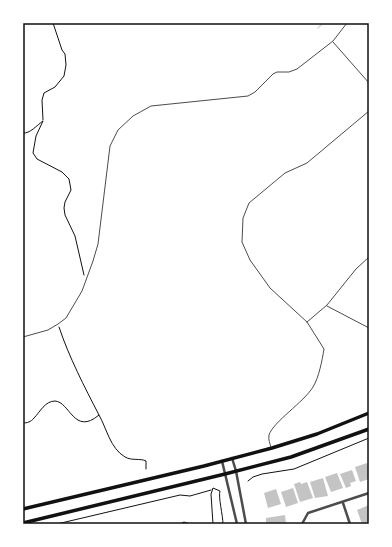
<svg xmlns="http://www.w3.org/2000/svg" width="392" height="547" font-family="'Source Serif 4',serif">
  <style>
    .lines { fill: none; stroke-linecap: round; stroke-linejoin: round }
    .stream { stroke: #d9d9d9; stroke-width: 1.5 }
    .building { fill: #c4c4c4 }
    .path { stroke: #111; stroke-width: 1 }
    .service { stroke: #4c4c4c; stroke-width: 1 }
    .minor { stroke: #4c4c4c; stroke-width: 2.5 }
    .primary { stroke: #111; stroke-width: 3.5 }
    .neatline { fill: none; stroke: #111; stroke-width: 1.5 }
  </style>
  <rect width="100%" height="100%" fill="#fff"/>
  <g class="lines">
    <polyline class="stream" points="318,28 323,23"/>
  </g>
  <g class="building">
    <polygon points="367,463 369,468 369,479 360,482 355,467"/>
    <polygon points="352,470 356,481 350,483 351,486 346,488 340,474"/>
    <polygon points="337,473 343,488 331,492 325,477"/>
    <polygon points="323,478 328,496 315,498 310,482"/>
    <polygon points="300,482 301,484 307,482 313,498 300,502 294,484"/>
    <polygon points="293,488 298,503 286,507 281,492"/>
    <polygon points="276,489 281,504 268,508 264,493"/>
    <polygon points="369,505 369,522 362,524 357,510"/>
    <polygon points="285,515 286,524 266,524 266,518"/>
  </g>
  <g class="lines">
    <g class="path">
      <polyline points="43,120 42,100 44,93 55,87 64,76 66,65 65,54 62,50 53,23"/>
      <path d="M 23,133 C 30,134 37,125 43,121 L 36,136 L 33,153 L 37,159 L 62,172 L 69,179 L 71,190 L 65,202 L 64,208 L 65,215 L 75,236 L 84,275"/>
      <path d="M 99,415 C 107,429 110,448 125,457 C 132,461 140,458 146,461 L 146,469"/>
      <path d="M 23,423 C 27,423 31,422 34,418 C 40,412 45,401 55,401 C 70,402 74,436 99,415 C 84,386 69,357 59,327"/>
      <polyline points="248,481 253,477 262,474 294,469 369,438"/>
      <polyline points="57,524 180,495 190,496 211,490"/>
      <polyline points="180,524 184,522 190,524"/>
      <path d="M 213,524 L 211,494 L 213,488 L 220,491 C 218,496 223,516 223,524"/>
    </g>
    <g class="service">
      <polyline points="333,42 369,83"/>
      <polyline points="327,306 369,328"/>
      <polyline points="307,322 327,305 356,269 369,257"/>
      <polyline points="23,337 48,330 58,324 66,318 82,291 93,261 98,244 110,146 118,130 133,116 151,106 248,96 255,92 273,74 277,72 289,72 297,69 333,41 347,23"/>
      <path d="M 271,447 C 270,444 268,439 269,435 C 273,422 304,402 313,387 C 319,377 322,361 324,349 L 307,322 L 270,288 L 250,260 L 242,242 L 243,218 L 249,203 L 285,173 L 307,163 L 369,111"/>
    </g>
    <g class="minor">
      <polyline points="232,458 236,471 246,524"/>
      <polyline points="222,461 237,524"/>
      <polyline points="343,503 350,524"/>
      <polyline points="302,524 308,513 369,493"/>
    </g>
    <g class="primary">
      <polyline points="23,509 204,466 272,448 317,434 369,413"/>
      <polyline points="23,523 225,474 291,457 369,429"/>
    </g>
  </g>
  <rect width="392" height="547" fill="none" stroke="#ffffff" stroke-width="48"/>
  <rect x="24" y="24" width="344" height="499" class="neatline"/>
</svg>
